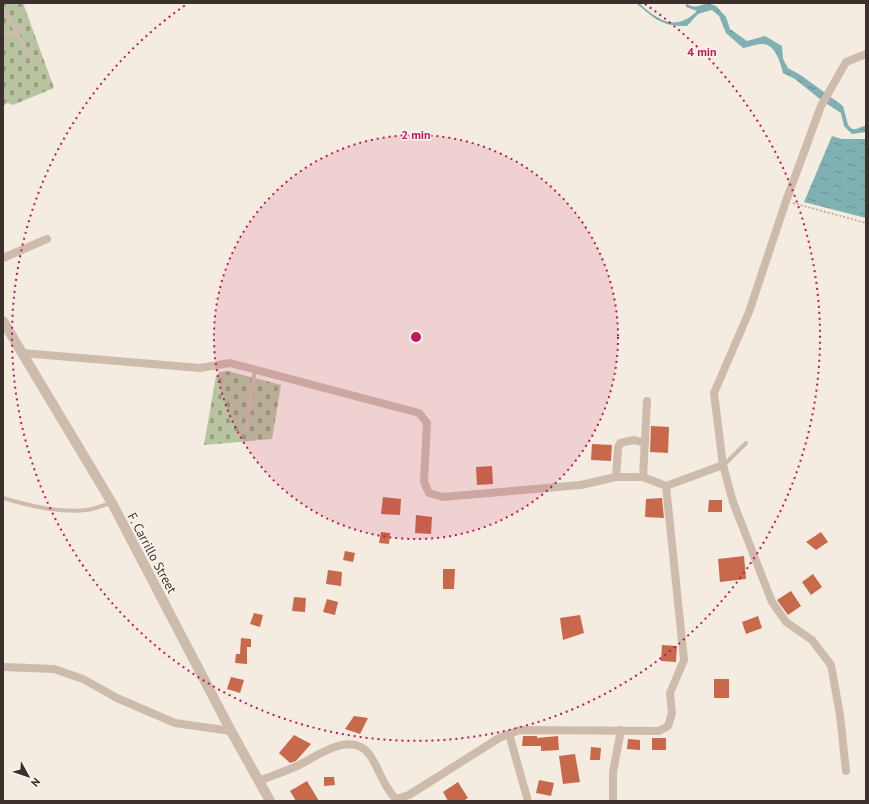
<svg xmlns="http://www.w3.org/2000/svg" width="869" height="804" font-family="'PT Sans',sans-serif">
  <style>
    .cemetery { fill: url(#cemetery-stones) }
    .water { fill: url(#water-ripples) }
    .building { fill: #c8694b }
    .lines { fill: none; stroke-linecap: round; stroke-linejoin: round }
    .path { stroke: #b9a596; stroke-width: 1.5; stroke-dasharray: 2 2; stroke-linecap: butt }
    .service { stroke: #cdbbac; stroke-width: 4 }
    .minor { stroke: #cdbbac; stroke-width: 8 }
    .tertiary { stroke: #cdbbac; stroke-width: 10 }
    .ring { fill: none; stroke: #c2185b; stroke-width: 2; stroke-dasharray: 2 4 }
    .labels { text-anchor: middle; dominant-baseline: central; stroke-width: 3; stroke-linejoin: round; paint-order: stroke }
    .street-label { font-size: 13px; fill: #3b302b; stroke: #fbf5ee }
    .centre { fill: #c2185b; stroke: #fbf5ee; stroke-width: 2 }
    .ring-label { font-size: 12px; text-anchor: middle; font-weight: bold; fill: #c2185b; stroke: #fbf5ee; stroke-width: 3; stroke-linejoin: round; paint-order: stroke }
  </style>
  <defs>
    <pattern id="cemetery-stones" width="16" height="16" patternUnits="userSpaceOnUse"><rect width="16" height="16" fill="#b8c4a0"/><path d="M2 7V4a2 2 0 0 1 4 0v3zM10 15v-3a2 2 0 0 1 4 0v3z" fill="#97a083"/></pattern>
    <pattern id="water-ripples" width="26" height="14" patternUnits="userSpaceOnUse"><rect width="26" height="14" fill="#7fb0b2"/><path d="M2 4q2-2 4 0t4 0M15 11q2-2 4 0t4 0" fill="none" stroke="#699091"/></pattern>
  </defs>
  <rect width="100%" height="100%" fill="#f4ebe1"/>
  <g class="cemetery">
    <polygon points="3,3 23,3 54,88 13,105 8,103 3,106"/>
    <polygon points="228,371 281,385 272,439 204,445 216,376 220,372"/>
  </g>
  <g class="water">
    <path d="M 636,3 L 639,3 C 658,21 676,32 697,11 L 686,7 L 686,3 C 691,8 698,7 707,3 L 716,6 L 726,17 L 730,29 L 747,41 L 765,36 L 782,46 L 783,59 L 788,68 L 802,76 L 843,106 L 848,125 L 852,129 L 856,129 L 864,126 L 866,126 L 866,132 L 852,134 L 844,126 L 841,113 L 821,100 L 795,79 L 783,73 C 781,64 775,43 762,44 C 756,44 749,47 743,48 L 726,33 L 719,16 L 712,10 L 698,14 L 687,26 C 661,26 655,19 636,3 Z"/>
    <polygon points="832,136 842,139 866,139 866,218 804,202"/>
  </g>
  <g class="building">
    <polygon points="651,426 669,427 668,453 650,452"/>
    <polygon points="592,444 612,445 611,461 591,460"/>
    <polygon points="492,466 493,484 477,485 476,467"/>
    <polygon points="383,497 401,499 400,515 381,514"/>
    <polygon points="662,498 664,518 645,517 646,499"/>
    <polygon points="709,500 722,500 722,512 708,512"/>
    <polygon points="416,515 432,517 431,534 415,533"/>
    <polygon points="381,532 390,533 389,544 379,543"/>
    <polygon points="821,532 828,542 816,550 806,542"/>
    <polygon points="345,551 355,553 353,562 343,560"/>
    <polygon points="744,556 746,579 720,582 718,559"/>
    <polygon points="443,569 455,569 454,589 443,589"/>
    <polygon points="328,570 342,572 341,586 326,584"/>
    <polygon points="813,574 822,587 811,595 802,582"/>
    <polygon points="791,591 801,606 788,615 777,600"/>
    <polygon points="294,597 306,598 305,612 292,611"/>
    <polygon points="327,599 338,602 335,615 323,612"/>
    <polygon points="254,613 263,615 260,627 250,624"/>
    <polygon points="580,615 584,633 563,640 560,618"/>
    <polygon points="758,616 762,628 746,634 742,622"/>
    <polygon points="241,638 251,639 251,647 247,647 247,664 235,663 236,654 240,654"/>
    <polygon points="662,645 677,646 676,662 661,661"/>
    <polygon points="231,677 244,680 240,693 227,689"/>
    <rect x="714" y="679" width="15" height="19"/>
    <polygon points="354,716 368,718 360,734 345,729"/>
    <polygon points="294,735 311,744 296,761 290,763 279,753"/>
    <polygon points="523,736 537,736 537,738 558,736 559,750 541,751 541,746 522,746"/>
    <rect x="652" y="738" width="14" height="12"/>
    <polygon points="628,739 640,740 640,750 627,749"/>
    <polygon points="591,747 601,748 600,760 590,760"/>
    <polygon points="575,754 580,782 563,784 559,756"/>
    <polygon points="324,777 334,777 335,785 324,786"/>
    <polygon points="539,780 554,783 551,796 536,793"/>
    <polygon points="307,781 319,801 296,801 290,791"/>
    <polygon points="458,782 468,798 463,801 448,801 443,792"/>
  </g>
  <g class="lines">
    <polyline class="path" points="793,203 866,223"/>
    <g class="service">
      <polyline points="3,8 33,62"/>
      <polyline points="3,37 23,27"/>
      <polyline points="3,98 7,96"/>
      <polyline points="246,431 255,369"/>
      <polyline points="724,465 746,443"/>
      <path d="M 3,498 C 30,506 59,513 87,510 C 95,509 104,505 111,503"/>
    </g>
    <g class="minor">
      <polyline points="3,258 47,239"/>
      <polyline points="22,353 200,368 230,363 419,413 427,423 424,482 429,493 443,497 581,485 616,477 643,477 666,486 723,465 714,393 749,312 786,201 821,106 846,62 866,54"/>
      <polyline points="723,465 733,502 772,602 786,622 812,640 831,665 840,715 846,771"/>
      <polyline points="616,477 618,448 620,443 634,440 645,443"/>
      <polyline points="643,477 647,401"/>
      <polyline points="3,667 54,669 83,679 117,698 175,723 231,731"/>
      <polyline points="509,734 528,801"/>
      <path d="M 259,781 C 271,776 284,772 297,766 C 316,757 350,730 369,754 C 380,769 382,785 396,799 L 409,795 L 499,738 L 520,730 L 659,731 L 668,726 L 672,713 L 670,693 L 684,660 L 666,486"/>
      <polyline points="613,801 613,772 621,730"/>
    </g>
    <polyline class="tertiary" points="3,321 112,503 231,731 270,801"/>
  </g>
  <circle cx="416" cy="337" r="202" fill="#c2185b" fill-opacity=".12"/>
  <g class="ring">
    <circle cx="416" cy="337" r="202"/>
    <path d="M645 4A404 404 0 1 1 187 4"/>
  </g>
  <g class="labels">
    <g class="street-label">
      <text transform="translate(152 553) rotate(62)">F. Carrillo Street</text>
    </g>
  </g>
  <circle cx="416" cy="337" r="6" class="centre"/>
  <g class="ring-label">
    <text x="702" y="56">4 min</text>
    <text x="416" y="139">2 min</text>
  </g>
  <rect width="869" height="804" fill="none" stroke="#3b302b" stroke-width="8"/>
  <g transform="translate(28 776) rotate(130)" stroke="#fbf5ee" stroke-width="3" paint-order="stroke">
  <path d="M0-3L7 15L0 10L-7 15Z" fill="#3b302b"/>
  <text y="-6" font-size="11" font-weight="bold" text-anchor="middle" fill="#3b302b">N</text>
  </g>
</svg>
